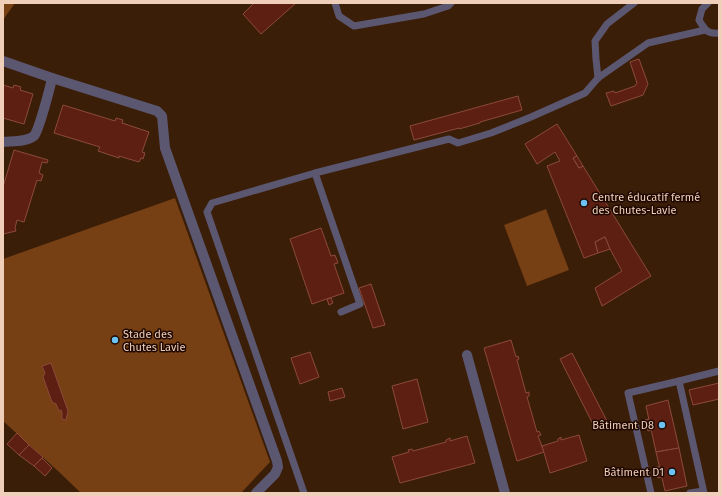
<svg xmlns="http://www.w3.org/2000/svg" width="722" height="496" font-family="'Fira Sans',sans-serif">
  <style>
    .green { fill: #763f14 }
    .building { fill: #5d1f11; stroke: #8c4a3b }
    .lines { fill: none; stroke-linecap: round; stroke-linejoin: round }
    .service { stroke: #5c5771; stroke-width: 7 }
    .pedestrian { stroke: #5c5771; stroke-width: 10 }
    .minor { stroke: #5c5771; stroke-width: 10 }
    .poi-dot { fill: #6cc3f2; stroke: #1e0800; stroke-width: 1.5 }
    .labels { text-anchor: middle; dominant-baseline: central; stroke-width: 3; stroke-linejoin: round; paint-order: stroke }
    .poi-label { font-size: 11px; fill: #f0cfba; stroke: #1e0800; text-anchor: start }
  </style>
  <rect width="100%" height="100%" fill="#3b1e08"/>
  <g class="green">
    <polygon points="3,3 15,3 3,20"/>
    <polygon points="175,198 270,462 241,493 81,493 58,471 3,421 3,259"/>
    <polygon points="546,209 569,270 527,286 504,225"/>
  </g>
  <g class="building">
    <polygon points="254,3 296,3 261,34 243,14"/>
    <polygon points="639,59 648,84 643,95 611,106 606,93 614,91 615,93 635,86 637,83 630,62"/>
    <polygon points="3,85 13,88 14,85 21,87 20,90 33,94 24,124 3,118"/>
    <polygon points="518,96 522,110 480,122 480,123 459,129 459,128 414,140 410,126"/>
    <polygon points="63,105 115,121 116,118 123,120 122,123 149,132 142,152 145,153 143,159 141,158 139,162 119,156 119,158 98,151 100,147 54,133"/>
    <polygon points="557,124 577,156 573,158 579,168 583,166 651,276 602,306 595,288 622,271 610,249 605,237 595,242 598,253 584,258 547,166 560,161 555,152 537,164 525,144"/>
    <polygon points="14,150 48,160 47,163 42,162 39,173 43,175 41,181 37,180 24,222 17,220 15,228 16,231 3,234 3,187"/>
    <polygon points="577,156 583,166 579,168 573,158"/>
    <polygon points="321,228 331,256 335,255 338,263 334,264 344,293 312,304 290,239"/>
    <polygon points="605,237 610,249 598,253 595,242"/>
    <polygon points="371,284 385,325 373,328 359,288"/>
    <polygon points="331,298 333,303 329,305 327,299"/>
    <polygon points="511,340 516,357 518,356 519,359 517,360 526,393 529,392 529,396 527,397 537,432 539,431 541,435 538,436 544,452 517,461 484,348"/>
    <polygon points="310,352 319,377 300,384 291,358"/>
    <polygon points="572,353 608,423 596,430 560,359"/>
    <polygon points="51,363 68,411 66,420 62,419 62,413 61,410 59,411 56,404 52,402 43,377 45,373 42,366"/>
    <polygon points="417,379 428,422 403,429 392,386"/>
    <polygon points="719,383 719,399 693,405 689,390"/>
    <polygon points="342,388 345,397 330,401 328,392"/>
    <polygon points="668,400 679,448 656,452 646,406"/>
    <polygon points="649,419 651,430 648,431 645,420"/>
    <polygon points="17,433 29,445 19,455 7,444"/>
    <polygon points="579,435 587,461 550,473 542,446 558,441 558,439 561,437 561,440"/>
    <polygon points="467,436 475,463 400,483 392,457 409,452 408,450 412,449 413,451 446,442 446,440 450,438 450,441"/>
    <polygon points="29,445 43,457 34,466 19,455"/>
    <polygon points="679,448 687,486 665,491 656,452"/>
    <polygon points="42,458 52,468 45,476 34,466"/>
    <polygon points="655,467 659,467 662,477 658,478"/>
  </g>
  <g class="lines">
    <g class="service">
      <polyline points="335,3 339,16 354,26 424,14 448,6 451,3"/>
      <path d="M 708,3 L 702,9 L 699,20 C 705,30 707,34 719,33"/>
      <polyline points="598,78 596,59 595,41 607,24 634,3"/>
      <polyline points="315,173 360,304 341,312"/>
      <polyline points="304,493 207,212 212,203 315,173 449,139 458,143 491,133 531,117 585,93 598,78 648,43 705,30"/>
      <polyline points="651,493 628,393 679,381"/>
      <polyline points="690,493 703,491"/>
      <polyline points="704,493 679,381 719,371"/>
    </g>
    <path class="pedestrian" d="M 3,142 C 12,141 27,142 34,136 C 39,130 50,88 52,78"/>
    <g class="minor">
      <polyline points="3,61 52,78 157,111 162,116 165,148 277,461 278,467 275,474 256,493"/>
      <polyline points="467,355 505,493"/>
    </g>
  </g>
  <g class="poi-dot">
    <circle cx="584" cy="203" r="4"/>
    <circle cx="115" cy="340" r="4"/>
    <circle cx="662" cy="425" r="4"/>
    <circle cx="672" cy="472" r="4"/>
  </g>
  <g class="labels">
    <g class="poi-label">
      <text x="592" y="197">Centre éducatif fermé<tspan x="592" dy="13">des Chutes-Lavie</tspan></text>
      <text x="123" y="334">Stade des<tspan x="123" dy="13">Chutes Lavie</tspan></text>
      <text x="654" y="425" text-anchor="end">Bâtiment D8</text>
      <text x="664" y="472" text-anchor="end">Bâtiment D1</text>
    </g>
  </g>
  <rect width="722" height="496" fill="none" stroke="#f0cfba" stroke-width="8"/>
</svg>
